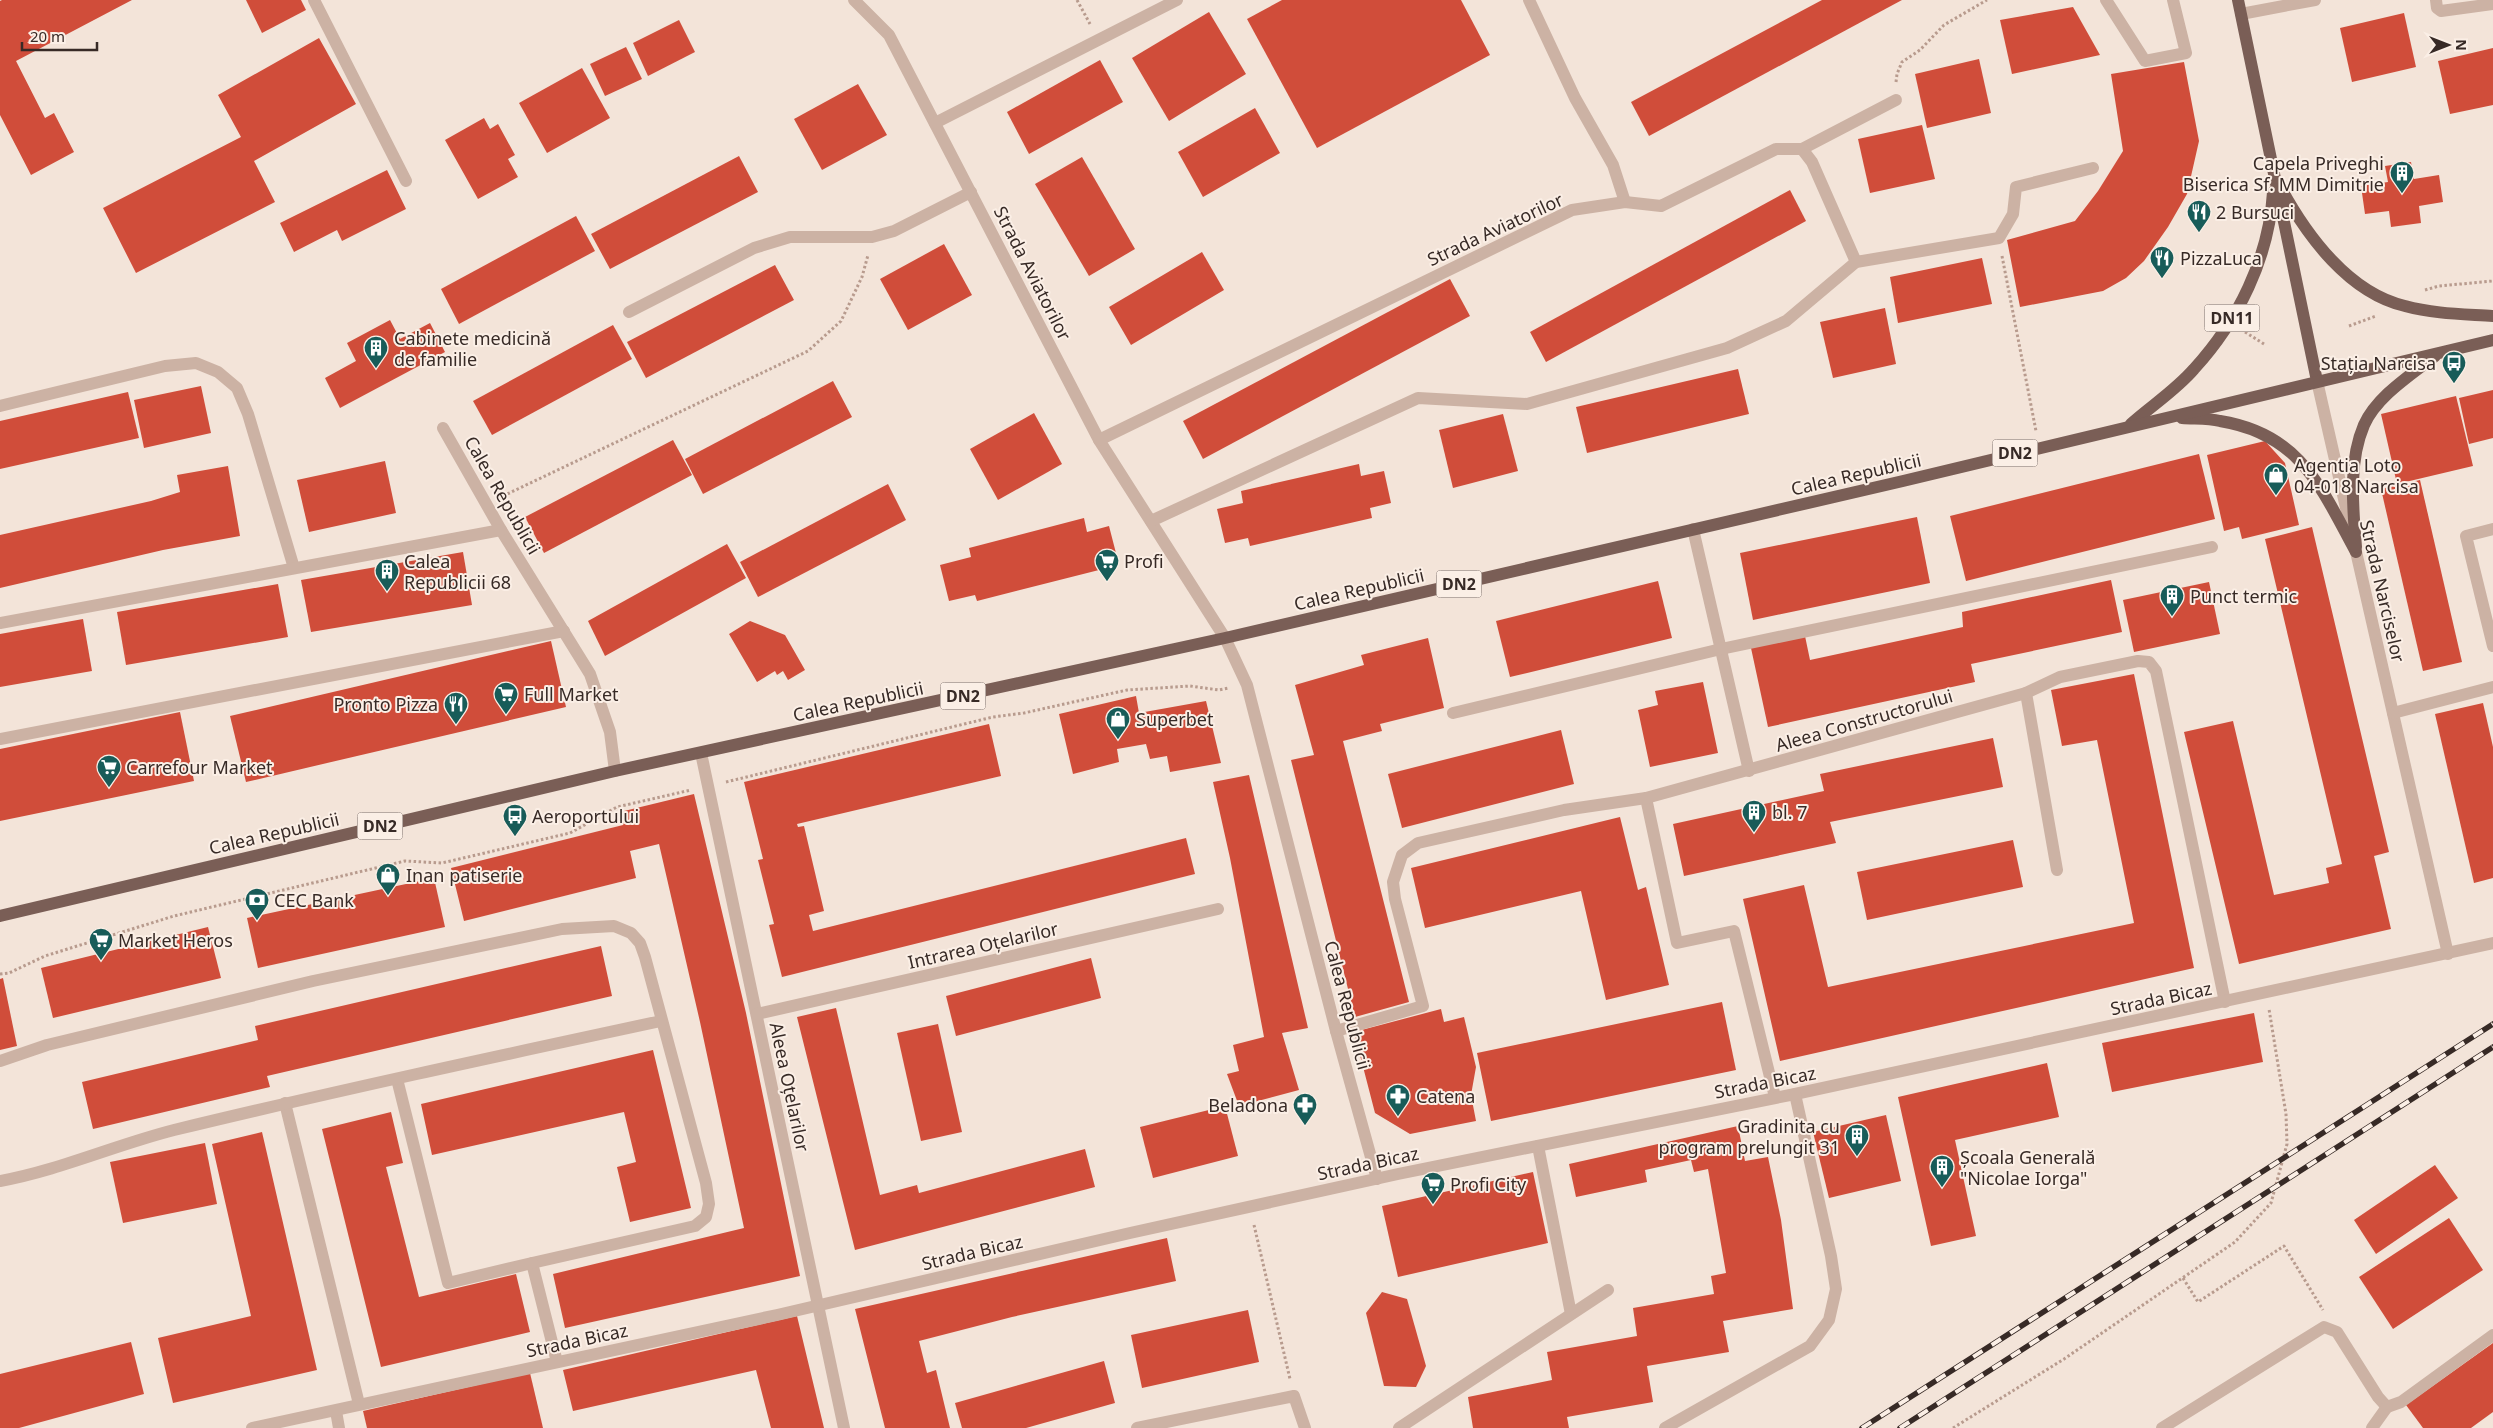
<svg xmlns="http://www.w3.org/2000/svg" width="2493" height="1428" font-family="'Noto Sans',sans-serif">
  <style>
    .building { fill: #d04d3a }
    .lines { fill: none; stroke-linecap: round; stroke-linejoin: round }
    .path { stroke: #b89b8e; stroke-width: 3; stroke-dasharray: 2.5 2.5; stroke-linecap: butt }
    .minor { stroke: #ccb2a4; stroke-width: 12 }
    .major { stroke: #7a5e56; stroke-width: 12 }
    .rail-casing { stroke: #372a26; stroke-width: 5.5 }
    .rail { stroke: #fbefe6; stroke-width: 4; stroke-dasharray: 11; stroke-linecap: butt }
    .labels { text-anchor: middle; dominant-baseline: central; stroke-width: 4; stroke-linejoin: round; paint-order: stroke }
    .shield { fill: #fbefe6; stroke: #726560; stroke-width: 1 }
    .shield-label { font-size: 16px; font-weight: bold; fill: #372a26 }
    .poi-label { font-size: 18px; fill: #372a26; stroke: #fbefe6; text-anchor: start }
    .street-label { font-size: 18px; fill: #372a26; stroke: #fbefe6 }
  </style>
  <rect width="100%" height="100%" fill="#f3e4d9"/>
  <g class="building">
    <polygon points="2,0 132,0 16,61 45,118 54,113 74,152 31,175 0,115 0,1"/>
    <polygon points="246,0 301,0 306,10 262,33"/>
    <polygon points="1282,0 1461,0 1490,55 1317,148 1247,19"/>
    <polygon points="1822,0 1902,0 1649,136 1631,102"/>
    <polygon points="2073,7 2100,55 2012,74 2000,20"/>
    <polygon points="1209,12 1246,74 1169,121 1132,58"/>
    <polygon points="2404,13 2416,67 2352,82 2340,28"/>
    <polygon points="679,20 695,52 648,76 633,43"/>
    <polygon points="319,38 356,104 254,161 275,202 136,273 103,208 241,137 218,95"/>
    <polygon points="626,47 642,79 605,96 590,64"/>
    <polygon points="2493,48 2493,105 2450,114 2438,61"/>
    <polygon points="1979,59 1991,113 1927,128 1915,74"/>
    <polygon points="1100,60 1123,102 1029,154 1007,112"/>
    <polygon points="2184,62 2199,141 2187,194 2168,227 2144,261 2126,278 2103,291 2020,307 2007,240 2075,221 2098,191 2123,151 2111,74"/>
    <polygon points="582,68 610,118 547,153 519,103"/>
    <polygon points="858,84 887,135 822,170 794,119"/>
    <polygon points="1255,108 1280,153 1203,197 1178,152"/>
    <polygon points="484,118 490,129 498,124 515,155 508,159 518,177 478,199 445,140"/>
    <polygon points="1922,125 1935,179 1870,193 1858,139"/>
    <polygon points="739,156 758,192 610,269 591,234"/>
    <polygon points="1082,157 1135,249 1089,276 1035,184"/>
    <polygon points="2411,162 2414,179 2439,175 2443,202 2419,206 2421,223 2391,227 2389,211 2365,214 2361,186 2388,182 2385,166"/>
    <polygon points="387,170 406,209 342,241 337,230 294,252 280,223"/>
    <polygon points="1790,190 1806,221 1546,362 1530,332"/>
    <polygon points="576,216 595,251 459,324 441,289"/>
    <polygon points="944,244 972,295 908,330 880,279"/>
    <polygon points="1202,252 1224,290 1131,345 1109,307"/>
    <polygon points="1982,258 1992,304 1898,323 1890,277"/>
    <polygon points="775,265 794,300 646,378 627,342"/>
    <polygon points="1450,279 1470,316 1203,459 1183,421"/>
    <polygon points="1885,308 1896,364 1833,378 1820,322"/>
    <polygon points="390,320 400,339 430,323 445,352 340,408 325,378 356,361 347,343"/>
    <polygon points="613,325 632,359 492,435 473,401"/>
    <polygon points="1738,369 1749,414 1587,453 1576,407"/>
    <polygon points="833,381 852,417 703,494 685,459"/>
    <polygon points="201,386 211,433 144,448 134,400"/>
    <polygon points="2493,390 2493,438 2469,444 2459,398"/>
    <polygon points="128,392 139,438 0,469 0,421"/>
    <polygon points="2456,396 2473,466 2397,484 2381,414"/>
    <polygon points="1034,413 1062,464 998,500 970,449"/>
    <polygon points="1503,414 1518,471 1453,488 1439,430"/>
    <polygon points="673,440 692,475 544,553 525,517"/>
    <polygon points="2265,441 2285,463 2299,525 2242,539 2239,527 2224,531 2207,455"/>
    <polygon points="2199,454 2215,519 1966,581 1950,516"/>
    <polygon points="385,461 396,513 309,532 297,480"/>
    <polygon points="1359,464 1361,476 1384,471 1391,503 1370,508 1372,518 1250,546 1248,538 1225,543 1217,509 1243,503 1241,491"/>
    <polygon points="228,466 240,536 163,550 0,588 0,535 151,501 180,492 177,475"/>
    <polygon points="2420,480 2462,662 2423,671 2381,489"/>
    <polygon points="888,484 906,520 758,597 740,562"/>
    <polygon points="1917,517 1930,583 1753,620 1740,553"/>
    <polygon points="1084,518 1087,532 1109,526 1117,557 1097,562 1099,570 977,601 975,595 949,601 940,565 971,557 969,548"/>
    <polygon points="2312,527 2389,852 2374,856 2391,929 2239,964 2184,732 2233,721 2274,895 2329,883 2326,868 2342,864 2265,539"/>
    <polygon points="727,544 746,578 605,656 588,621"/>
    <polygon points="463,552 472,605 311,632 301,580"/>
    <polygon points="2111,580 2122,632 1971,664 1975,682 1768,727 1751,648 1805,636 1810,660 1963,627 1962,612"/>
    <polygon points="1658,581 1672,638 1510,677 1496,621"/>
    <polygon points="2209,582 2220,634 2134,652 2123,600"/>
    <polygon points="278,584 288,637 126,665 117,612"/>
    <polygon points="83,619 92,671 0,687 0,634"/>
    <polygon points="750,621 785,635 805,670 788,680 783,671 777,675 775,671 757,682 729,634"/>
    <polygon points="1428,638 1444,708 1380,724 1382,731 1343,741 1409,1002 1355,1017 1291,760 1314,755 1295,685 1364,665 1361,655"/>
    <polygon points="551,641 566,707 246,782 230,716"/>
    <polygon points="2134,674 2194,968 1780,1061 1743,899 1804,885 1828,987 2134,923 2097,740 2062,746 2051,690"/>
    <polygon points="1703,682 1718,753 1650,767 1638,710 1658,705 1655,691"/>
    <polygon points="1136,696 1139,713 1206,701 1221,763 1170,772 1167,756 1150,759 1146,744 1117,749 1119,762 1073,774 1059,714"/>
    <polygon points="2483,703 2493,747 2493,878 2474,883 2435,714"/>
    <polygon points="180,712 194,781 0,821 0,749"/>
    <polygon points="989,724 1001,776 797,824 798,827 804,826 824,911 809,915 813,931 1186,838 1195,874 782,977 769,925 774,924 758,860 763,859 744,782"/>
    <polygon points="1561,730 1574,784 1402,828 1388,774"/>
    <polygon points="1993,738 2003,787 1830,822 1836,843 1684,876 1673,824 1824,791 1820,774"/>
    <polygon points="1249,775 1308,1028 1282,1033 1299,1090 1239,1106 1227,1074 1239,1071 1233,1045 1264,1037 1230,858 1213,782"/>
    <polygon points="694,794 746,1013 800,1276 565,1328 553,1274 744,1228 700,1022 659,844 630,851 636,878 464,921 451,868 623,825 620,812"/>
    <polygon points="1620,817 1638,890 1646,887 1669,985 1606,1000 1581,891 1425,928 1411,868"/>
    <polygon points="2013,840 2023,887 1867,920 1857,872"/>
    <polygon points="434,878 445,927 258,968 247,918"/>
    <polygon points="208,927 221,978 53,1018 41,968"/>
    <polygon points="601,946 612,996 267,1076 270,1087 93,1129 82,1082 258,1040 255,1026"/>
    <polygon points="1091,958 1101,998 956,1036 946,996"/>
    <polygon points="3,978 17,1046 0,1050 0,979"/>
    <polygon points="1722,1002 1736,1070 1491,1121 1477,1053"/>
    <polygon points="836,1008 880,1195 917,1185 919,1193 1085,1149 1095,1187 855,1250 797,1017"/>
    <polygon points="1441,1009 1444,1022 1464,1017 1476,1067 1471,1095 1476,1121 1410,1134 1375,1113 1354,1032"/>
    <polygon points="2254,1013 2263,1062 2112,1092 2102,1043"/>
    <polygon points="938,1024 962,1132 921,1141 897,1033"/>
    <polygon points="653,1050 691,1208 630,1222 617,1167 636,1162 624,1112 432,1155 421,1104"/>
    <polygon points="2047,1063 2059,1117 1955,1140 1976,1236 1931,1246 1898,1097"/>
    <polygon points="1225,1106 1238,1156 1153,1178 1140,1127"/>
    <polygon points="391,1112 403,1163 386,1167 419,1297 516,1274 530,1332 381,1367 322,1129"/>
    <polygon points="1886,1115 1901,1181 1829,1198 1813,1132"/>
    <polygon points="1738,1126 1745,1161 1768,1157 1781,1220 1793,1309 1723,1321 1729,1352 1647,1366 1653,1402 1567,1417 1569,1428 1473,1428 1468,1397 1552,1380 1547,1352 1637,1336 1633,1308 1714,1294 1711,1276 1726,1273 1708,1169 1694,1172 1691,1160 1645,1170 1647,1182 1576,1197 1569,1164"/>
    <polygon points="262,1132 317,1370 173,1403 158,1338 251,1316 212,1144"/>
    <polygon points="205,1143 217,1204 123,1223 110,1162"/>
    <polygon points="2435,1165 2458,1198 2376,1254 2354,1220"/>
    <polygon points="1533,1172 1548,1243 1398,1277 1382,1206"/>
    <polygon points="2449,1218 2483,1270 2393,1329 2359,1277"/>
    <polygon points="1167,1238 1176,1281 1012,1317 919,1341 927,1373 936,1370 950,1428 885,1428 855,1309"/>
    <polygon points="1382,1292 1407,1299 1426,1366 1416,1387 1384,1386 1366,1313"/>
    <polygon points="1248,1310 1259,1362 1142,1388 1131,1335"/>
    <polygon points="797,1316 824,1428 771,1428 756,1370 573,1411 563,1370"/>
    <polygon points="131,1342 144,1394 19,1428 0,1428 0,1374"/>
    <polygon points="2493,1343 2493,1412 2471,1428 2423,1428 2406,1405"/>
    <polygon points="1104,1361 1115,1403 1026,1428 962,1428 955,1403"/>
    <polygon points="530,1373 543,1428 367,1428 363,1411"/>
  </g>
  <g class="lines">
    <g class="path">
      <polyline points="1077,0 1090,24"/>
      <polyline points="1896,82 1897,74 1902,62 1920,50 1944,25 1987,0"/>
      <polyline points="2002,256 2036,431"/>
      <polyline points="2425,290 2439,286 2493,281"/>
      <polyline points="2349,326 2376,316"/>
      <polyline points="2245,332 2264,344"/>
      <polyline points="503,496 808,351 841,321 862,277 868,255"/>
      <polyline points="726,782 993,717 1024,713 1127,690 1190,686 1219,690 1229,688"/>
      <polyline points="0,974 9,973 45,956 174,916 405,861 442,863 570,833 617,807 691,790"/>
      <polyline points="1254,1225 1290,1379"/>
      <polyline points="2183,1278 2198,1302 2284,1246 2323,1310"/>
      <polyline points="1953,1428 2064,1359 2235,1242 2271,1203 2287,1144 2286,1114 2269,1009"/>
    </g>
    <g class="minor">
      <polyline points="314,0 406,181"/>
      <polyline points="854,0 889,35 1099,440 1225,638 1247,685 1336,1031 1377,1179"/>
      <polyline points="1529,0 1575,98 1613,165 1625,202"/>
      <polyline points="2106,0 2145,61 2186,53 2173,0"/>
      <polyline points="2436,0 2437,8 2441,11 2493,4"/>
      <polyline points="2241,14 2315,0"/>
      <polyline points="935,123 1177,0"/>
      <polyline points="1802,149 1896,100"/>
      <polyline points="629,312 754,248 790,237 872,237 894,231 971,192"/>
      <polyline points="2317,381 2448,954"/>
      <polyline points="0,406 165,366 196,363 218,372 237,388 248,414 294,568"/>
      <polyline points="443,428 501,530 590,674 610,732 615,771"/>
      <polyline points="1099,440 1572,210 1625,202 1661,206 1776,149 1802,149 1812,162 1856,262"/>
      <polyline points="1151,521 1418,398 1527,404 1727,348 1786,321 1856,262 1999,238 2013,214 2016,187 2093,168"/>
      <polyline points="1693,529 1749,771"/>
      <polyline points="2493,529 2466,536 2493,646"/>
      <polyline points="0,623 501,530"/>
      <polyline points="2026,693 2057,870"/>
      <polyline points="1453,713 1721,649 2212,547"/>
      <polyline points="2393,713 2493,687"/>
      <polyline points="0,739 564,631"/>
      <polyline points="701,753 844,1428"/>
      <polyline points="1646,798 1677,943 1734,931 1775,1097"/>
      <polyline points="757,1014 1218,909"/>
      <polyline points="1336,1031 1423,1006 1395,899 1393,882 1402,855 1418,843 1564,810 1646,798 2026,693 2060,677 2138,661 2149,662 2156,671 2225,1002"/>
      <polyline points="0,1061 47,1045 313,981 562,929 614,926 631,933 640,943 645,957 706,1183 709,1204 706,1217 695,1226 532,1263 557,1362"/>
      <polyline points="397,1079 448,1283 532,1263"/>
      <polyline points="285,1103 359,1404"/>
      <polyline points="1538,1146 1571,1314"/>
      <path d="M 0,1181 C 60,1170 115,1145 174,1130 C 335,1091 498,1056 661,1021"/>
      <polyline points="336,1411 339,1428"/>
      <polyline points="252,1428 777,1315 1130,1233 1398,1174 1795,1094 2493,943"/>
      <polyline points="1137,1428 1294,1396 1305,1428"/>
      <polyline points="1399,1428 1608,1290"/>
      <polyline points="1665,1428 1810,1346 1829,1320 1836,1289 1831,1256 1795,1094"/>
      <polyline points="2162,1428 2324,1327 2337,1332 2378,1397 2387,1407 2401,1402 2493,1335"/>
      <polyline points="2372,1428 2387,1407"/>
    </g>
    <g class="major">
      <polyline points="2238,0 2317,381"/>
      <path d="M 2281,188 C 2307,236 2349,293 2405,306 C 2434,314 2464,314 2493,316"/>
      <path d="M 2182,418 C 2195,419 2208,418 2220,421 C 2301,434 2321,488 2356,552"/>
      <path d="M 2131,424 C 2151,406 2176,390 2194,369 C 2238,321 2269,258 2273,192"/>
      <path d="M 2356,547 C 2353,508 2348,462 2364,425 C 2377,396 2411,375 2435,356"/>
      <polyline points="0,916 615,771 1225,638 1903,481 2493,340"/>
    </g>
    <defs>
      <g id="rail">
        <polyline points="1862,1428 2493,1024"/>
        <polyline points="1900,1428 2493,1047"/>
      </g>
    </defs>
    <use href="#rail" class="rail-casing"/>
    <use href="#rail" class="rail"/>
  </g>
  <defs>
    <symbol id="building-pin" viewBox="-11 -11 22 30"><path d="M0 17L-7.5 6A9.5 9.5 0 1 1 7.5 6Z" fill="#185c59" stroke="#fbefe6"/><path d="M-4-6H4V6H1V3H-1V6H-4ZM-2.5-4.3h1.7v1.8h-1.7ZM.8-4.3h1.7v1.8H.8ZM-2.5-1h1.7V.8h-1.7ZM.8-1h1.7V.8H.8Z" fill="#fff"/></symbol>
    <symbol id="restaurant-pin" viewBox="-11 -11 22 30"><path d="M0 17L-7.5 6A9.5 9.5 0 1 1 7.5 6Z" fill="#185c59" stroke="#fbefe6"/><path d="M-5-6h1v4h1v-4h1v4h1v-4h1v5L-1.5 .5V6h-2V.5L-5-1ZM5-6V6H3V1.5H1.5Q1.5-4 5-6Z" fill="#fff"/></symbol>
    <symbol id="bus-pin" viewBox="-11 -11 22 30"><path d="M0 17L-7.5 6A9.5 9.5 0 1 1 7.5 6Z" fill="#185c59" stroke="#fbefe6"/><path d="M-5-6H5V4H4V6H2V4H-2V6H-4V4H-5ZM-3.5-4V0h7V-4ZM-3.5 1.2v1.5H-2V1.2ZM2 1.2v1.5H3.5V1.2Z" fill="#fff"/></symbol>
    <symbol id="shop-pin" viewBox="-11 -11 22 30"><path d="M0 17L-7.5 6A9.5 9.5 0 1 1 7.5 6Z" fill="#185c59" stroke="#fbefe6"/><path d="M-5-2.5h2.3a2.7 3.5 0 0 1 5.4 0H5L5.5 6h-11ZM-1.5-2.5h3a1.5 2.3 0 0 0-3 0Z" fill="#fff"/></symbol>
    <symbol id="supermarket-pin" viewBox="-11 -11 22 30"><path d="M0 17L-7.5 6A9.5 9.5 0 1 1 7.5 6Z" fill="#185c59" stroke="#fbefe6"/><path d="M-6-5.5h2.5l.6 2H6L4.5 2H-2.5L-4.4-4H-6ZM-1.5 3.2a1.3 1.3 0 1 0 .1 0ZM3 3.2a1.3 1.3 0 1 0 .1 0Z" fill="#fff"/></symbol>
    <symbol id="bank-pin" viewBox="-11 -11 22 30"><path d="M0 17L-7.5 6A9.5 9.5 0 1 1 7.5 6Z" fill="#185c59" stroke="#fbefe6"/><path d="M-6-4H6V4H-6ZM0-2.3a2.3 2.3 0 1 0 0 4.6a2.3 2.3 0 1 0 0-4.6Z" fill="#fff"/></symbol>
    <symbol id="pharmacy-pin" viewBox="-11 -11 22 30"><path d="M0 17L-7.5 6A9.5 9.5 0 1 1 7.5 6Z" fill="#185c59" stroke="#fbefe6"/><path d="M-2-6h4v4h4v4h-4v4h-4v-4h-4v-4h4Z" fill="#fff"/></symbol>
  </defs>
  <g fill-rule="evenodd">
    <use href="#building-pin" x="2388" y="159" width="28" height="38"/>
    <use href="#restaurant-pin" x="2185" y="198" width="28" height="38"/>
    <use href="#restaurant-pin" x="2148" y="244" width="28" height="38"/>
    <use href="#building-pin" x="362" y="334" width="28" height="38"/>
    <use href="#bus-pin" x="2440" y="349" width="28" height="38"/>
    <use href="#shop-pin" x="2262" y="461" width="28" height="38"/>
    <use href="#supermarket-pin" x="1093" y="547" width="28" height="38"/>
    <use href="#building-pin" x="373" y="557" width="28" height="38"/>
    <use href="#building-pin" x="2158" y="582" width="28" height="38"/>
    <use href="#supermarket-pin" x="492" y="680" width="28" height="38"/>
    <use href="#restaurant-pin" x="442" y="690" width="28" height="38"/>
    <use href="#shop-pin" x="1104" y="705" width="28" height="38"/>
    <use href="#supermarket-pin" x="95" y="753" width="28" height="38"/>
    <use href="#building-pin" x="1740" y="798" width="28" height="38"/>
    <use href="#bus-pin" x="501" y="802" width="28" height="38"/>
    <use href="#shop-pin" x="374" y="861" width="28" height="38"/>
    <use href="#bank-pin" x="243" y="886" width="28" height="38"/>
    <use href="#supermarket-pin" x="87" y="926" width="28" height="38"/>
    <use href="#pharmacy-pin" x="1384" y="1082" width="28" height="38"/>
    <use href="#pharmacy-pin" x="1291" y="1091" width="28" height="38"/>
    <use href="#building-pin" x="1843" y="1122" width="28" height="38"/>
    <use href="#building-pin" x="1928" y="1153" width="28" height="38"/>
    <use href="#supermarket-pin" x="1419" y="1170" width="28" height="38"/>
  </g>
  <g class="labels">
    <g class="shield">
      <rect x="2204.5" y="304.5" width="55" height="27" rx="4"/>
      <rect x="1992.5" y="439.5" width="45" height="27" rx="4"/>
      <rect x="1436.5" y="570.5" width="45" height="27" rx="4"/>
      <rect x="940.5" y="682.5" width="45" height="27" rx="4"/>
      <rect x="357.5" y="812.5" width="45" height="27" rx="4"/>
    </g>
    <g class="shield-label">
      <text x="2232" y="318">DN11</text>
      <text x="2015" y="453">DN2</text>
      <text x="1459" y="584">DN2</text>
      <text x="963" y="696">DN2</text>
      <text x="380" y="826">DN2</text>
    </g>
    <g class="poi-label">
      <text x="2384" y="163" text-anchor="end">Capela Priveghi<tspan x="2384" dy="21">Biserica Sf. MM Dimitrie</tspan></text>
      <text x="2216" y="212">2 Bursuci</text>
      <text x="2180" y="258">PizzaLuca</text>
      <text x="394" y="338">Cabinete medicină<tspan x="394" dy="21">de familie</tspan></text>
      <text x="2436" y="363" text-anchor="end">Stația Narcisa</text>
      <text x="2294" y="465">Agentia Loto<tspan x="2294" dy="21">04-018 Narcisa</tspan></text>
      <text x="404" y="561">Calea<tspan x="404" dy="21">Republicii 68</tspan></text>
      <text x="1124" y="561">Profi</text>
      <text x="2190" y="596">Punct termic</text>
      <text x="524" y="694">Full Market</text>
      <text x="438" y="704" text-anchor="end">Pronto Pizza</text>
      <text x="1136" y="719">Superbet</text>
      <text x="126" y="767">Carrefour Market</text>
      <text x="1772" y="812">bl. 7</text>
      <text x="532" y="816">Aeroportului</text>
      <text x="406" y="875">Inan patiserie</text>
      <text x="274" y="900">CEC Bank</text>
      <text x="118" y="940">Market Heros</text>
      <text x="1416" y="1096">Catena</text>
      <text x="1288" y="1105" text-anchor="end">Beladona</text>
      <text x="1840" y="1126" text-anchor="end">Gradinita cu<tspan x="1840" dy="21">program prelungit 31</tspan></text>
      <text x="1960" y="1157">Școala Generală<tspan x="1960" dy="21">"Nicolae Iorga"</tspan></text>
      <text x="1450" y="1184">Profi City</text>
    </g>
    <g class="street-label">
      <text transform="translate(1495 229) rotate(-25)">Strada Aviatorilor</text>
      <text transform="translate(1033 273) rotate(63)">Strada Aviatorilor</text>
      <text transform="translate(1856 474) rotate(-13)">Calea Republicii</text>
      <text transform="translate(503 495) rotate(60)">Calea Republicii</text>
      <text transform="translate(1359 589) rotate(-13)">Calea Republicii</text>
      <text transform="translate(2383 591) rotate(77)">Strada Narciselor</text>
      <text transform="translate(858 701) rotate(-12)">Calea Republicii</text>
      <text transform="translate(1864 720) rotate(-16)">Aleea Constructorului</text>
      <text transform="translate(274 833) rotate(-13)">Calea Republicii</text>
      <text transform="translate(983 945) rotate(-13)">Intrarea Oțelarilor</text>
      <text transform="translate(2161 998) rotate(-12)">Strada Bicaz</text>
      <text transform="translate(1348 1005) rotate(75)">Calea Republicii</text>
      <text transform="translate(1765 1082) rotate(-11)">Strada Bicaz</text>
      <text transform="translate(790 1087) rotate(78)">Aleea Oțelarilor</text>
      <text transform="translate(1368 1163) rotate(-12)">Strada Bicaz</text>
      <text transform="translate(972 1252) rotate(-13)">Strada Bicaz</text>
      <text transform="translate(577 1340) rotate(-12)">Strada Bicaz</text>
    </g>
  </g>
  <g transform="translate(2448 45) rotate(90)" stroke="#fbefe6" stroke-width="4" paint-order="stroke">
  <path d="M0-4L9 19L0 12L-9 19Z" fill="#372a26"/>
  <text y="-8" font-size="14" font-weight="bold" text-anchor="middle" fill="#372a26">N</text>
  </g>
  <path d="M22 42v8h75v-8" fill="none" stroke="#372a26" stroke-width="2.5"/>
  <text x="30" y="42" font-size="15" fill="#372a26" stroke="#fbefe6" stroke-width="4" paint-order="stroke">20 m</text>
</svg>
